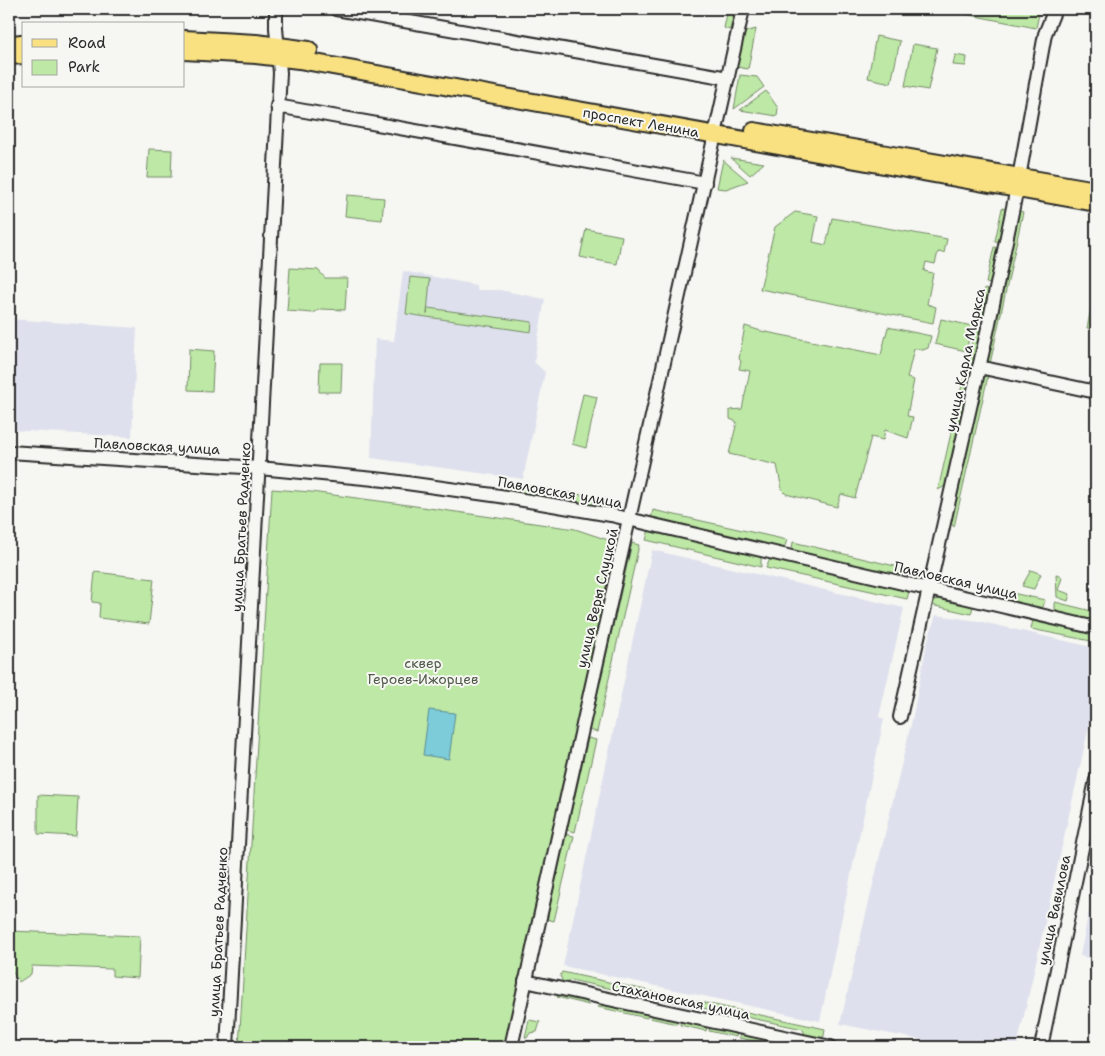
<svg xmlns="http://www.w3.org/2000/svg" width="1105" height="1056" font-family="'Shantell Sans',sans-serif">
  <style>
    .built { fill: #dee1ed }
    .green { fill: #bde8a5; stroke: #748a68 }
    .water { fill: #7dccda; stroke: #5c8c94 }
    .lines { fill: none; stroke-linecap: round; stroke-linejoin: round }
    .minor-casing { stroke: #2b2b2b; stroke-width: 16 }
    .major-casing { stroke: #2b2b2b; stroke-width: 20 }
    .minor { stroke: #f6f6f2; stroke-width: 12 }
    .major { stroke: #f9e181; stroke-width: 16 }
    .labels { text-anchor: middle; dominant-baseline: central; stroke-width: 4; stroke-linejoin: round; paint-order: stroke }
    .street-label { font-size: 14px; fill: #2b2b2b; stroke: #f6f6f2 }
    .park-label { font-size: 14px; fill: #505a4a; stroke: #f6f6f2 }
  </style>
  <rect width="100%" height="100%" fill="#f6f6f2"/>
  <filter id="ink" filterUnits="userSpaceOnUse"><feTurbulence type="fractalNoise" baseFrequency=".02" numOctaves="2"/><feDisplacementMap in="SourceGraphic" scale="10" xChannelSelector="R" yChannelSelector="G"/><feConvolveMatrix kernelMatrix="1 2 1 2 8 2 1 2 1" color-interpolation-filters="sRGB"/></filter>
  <g filter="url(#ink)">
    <g class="built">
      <polygon points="403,271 476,285 476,290 500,290 545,299 534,362 545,372 523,479 371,458 375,339 394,341"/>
      <polygon points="9,319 137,328 132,437 9,430"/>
      <polygon points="652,550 904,608 879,717 884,719 820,1021 563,966"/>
      <polygon points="936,615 978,621 1096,648 1096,695 1017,1047 957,1047 840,1024 912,720 927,643"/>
      <polygon points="1096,875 1096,960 1080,956"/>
    </g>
    <g class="green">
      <polygon points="728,9 735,9 730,30 724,28"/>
      <polygon points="940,9 1040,9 1036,28"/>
      <polygon points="756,29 748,69 737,67 745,32"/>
      <polygon points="876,36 900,41 891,83 868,78"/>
      <polygon points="913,44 937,48 928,90 905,86"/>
      <polygon points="955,55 967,57 966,66 953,65"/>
      <polygon points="740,75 757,77 764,87 734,109"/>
      <polygon points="766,91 778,108 777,116 740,110"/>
      <polygon points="149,149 172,150 171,177 147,177"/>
      <polygon points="731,158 764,163 750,175"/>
      <polygon points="723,160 748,181 726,189 717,188"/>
      <polygon points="347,195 384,198 382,220 345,216"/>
      <polygon points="1002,208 1007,209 1001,242 995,241"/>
      <polygon points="1019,211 1023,212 990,364 986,363"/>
      <polygon points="795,212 818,216 813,242 826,245 832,218 947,239 944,253 938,252 935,264 926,262 924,271 933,273 927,304 936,307 933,323 760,289 775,227"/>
      <polygon points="586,229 622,236 617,264 580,257"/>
      <polygon points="994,247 1000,248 991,284 986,283"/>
      <polygon points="290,268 318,270 325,278 347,278 345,310 321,309 313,313 287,311"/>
      <polygon points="410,277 430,279 427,314 428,308 532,322 531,332 406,314"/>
      <polygon points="1096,285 1096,329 1087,328"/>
      <polygon points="984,289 990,290 985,315 982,318 978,318"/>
      <polygon points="941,319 972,326 966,351 935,344"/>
      <polygon points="745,326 761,331 881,355 888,327 931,336 928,348 923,350 914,349 907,378 914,380 907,416 913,417 908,438 885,430 883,440 871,437 855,498 841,494 837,507 786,494 782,490 777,465 729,454 737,422 730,419 730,410 742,409 750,371 739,369 741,361 739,359"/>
      <polygon points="975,328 981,329 948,480 945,486 938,490"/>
      <polygon points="189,349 214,351 212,391 188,390"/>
      <polygon points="320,363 342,363 341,392 319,392"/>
      <polygon points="984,375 988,376 954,527 950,522"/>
      <polygon points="583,394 597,397 586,448 572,444"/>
      <polygon points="508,482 611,500 609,509 513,492 508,488"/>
      <polygon points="272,489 311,492 394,503 575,529 617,543 504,1047 239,1047"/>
      <polygon points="653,510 787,540 785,546 782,549 651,519"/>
      <polygon points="649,530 758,556 761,558 761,567 646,540"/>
      <polygon points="793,542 916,571 914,580 793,552 792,549"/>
      <polygon points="632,543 639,545 597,732 589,730"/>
      <polygon points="770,559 909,591 907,599 766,568"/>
      <polygon points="1031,570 1041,574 1034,589 1022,586"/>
      <polygon points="95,572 154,579 149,624 99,618 100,603 92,602"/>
      <polygon points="1056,574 1060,575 1062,578 1058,590 1070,594 1068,601 1057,597"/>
      <polygon points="1007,592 1045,600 1043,607 1040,609 1021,605 1020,603 1003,600"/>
      <polygon points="941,599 973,606 971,614 931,605 935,600"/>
      <polygon points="1055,602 1096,612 1096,622 1058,613 1055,609"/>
      <polygon points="1033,620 1096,635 1096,642 1031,629"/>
      <polygon points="588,738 596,740 575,832 567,830"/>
      <polygon points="38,795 78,797 76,836 38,834"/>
      <polygon points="566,834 574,836 554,921 547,919"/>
      <polygon points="9,931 140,936 138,978 112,976 112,969 32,966 31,974 19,982 9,966"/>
      <polygon points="562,972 825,1029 824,1036 820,1039 805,1036 803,1029 570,980 566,984 561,983 562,980 560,976"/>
      <polygon points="558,994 584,1000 589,1005 557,997"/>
      <polygon points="601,1004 648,1014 647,1018 598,1007"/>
      <polygon points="651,1014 678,1020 677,1024 650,1018"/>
      <polygon points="529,1020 540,1022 537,1032 530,1033 527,1038 525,1037"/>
      <polygon points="681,1020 707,1026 706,1031 680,1025"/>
      <polygon points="710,1027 737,1032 736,1037 709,1031"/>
      <polygon points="740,1033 766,1039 765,1043 739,1038"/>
      <polygon points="769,1039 796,1045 795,1047 782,1047 768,1044"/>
    </g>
    <polygon class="water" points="429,710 455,713 449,759 423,755"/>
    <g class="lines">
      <defs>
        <g id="minor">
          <polyline points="336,9 728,78"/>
          <polyline points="277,106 705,183"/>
          <polyline points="979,367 1096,392"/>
          <polyline points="9,452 259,468 385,480 500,496 611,515 1096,628"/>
          <polyline points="900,717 988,328 1018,183 1045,34 1055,9"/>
          <polyline points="525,981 831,1047"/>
          <polyline points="227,1047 280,73 276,28 276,9"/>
          <polyline points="511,1047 743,9"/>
          <polyline points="1041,1047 1096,780"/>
        </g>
        <g id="major">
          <polyline points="184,39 256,43 309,50"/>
          <polyline points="9,44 24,43"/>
          <polyline points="184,51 256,55 299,60 1096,203"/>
          <polyline points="9,56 24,55"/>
          <polyline points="754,131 1096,190"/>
        </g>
      </defs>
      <use href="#minor" class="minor-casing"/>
      <use href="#major" class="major-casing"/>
      <use href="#minor" class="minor"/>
      <use href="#major" class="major"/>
    </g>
  </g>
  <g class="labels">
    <g class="street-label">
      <text transform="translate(641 122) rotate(10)">проспект Ленина</text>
      <text transform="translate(965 360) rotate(-78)">улица Карла Маркса</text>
      <text transform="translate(157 446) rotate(3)">Павловская улица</text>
      <text transform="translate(560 492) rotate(10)">Павловская улица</text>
      <text transform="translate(241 527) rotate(-87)">улица Братьев Радченко</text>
      <text transform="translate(956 580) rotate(13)">Павловская улица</text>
      <text transform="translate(597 598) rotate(-77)">улица Веры Слуцкой</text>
      <text transform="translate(1054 910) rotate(-78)">улица Вавилова</text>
      <text transform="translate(218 932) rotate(-87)">улица Братьев Радченко</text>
      <text transform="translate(681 1000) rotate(12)">Стахановская улица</text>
    </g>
    <g class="park-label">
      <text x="423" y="663">сквер<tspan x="423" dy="16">Героев-Ижорцев</tspan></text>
    </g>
  </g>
  <rect width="1105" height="1056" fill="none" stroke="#f6f6f2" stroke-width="30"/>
  <rect x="15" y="15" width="1075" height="1026" fill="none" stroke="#2b2b2b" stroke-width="2" filter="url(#ink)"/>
  <rect x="22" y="22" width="162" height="65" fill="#f6f6f2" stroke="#a5a5a2"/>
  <rect x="32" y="39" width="25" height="8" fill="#f9e181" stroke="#a5a5a2"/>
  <text x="68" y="48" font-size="15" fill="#2b2b2b">Road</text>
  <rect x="32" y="60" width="25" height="15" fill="#bde8a5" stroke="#a5a5a2"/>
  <text x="68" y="72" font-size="15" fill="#2b2b2b">Park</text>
</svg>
